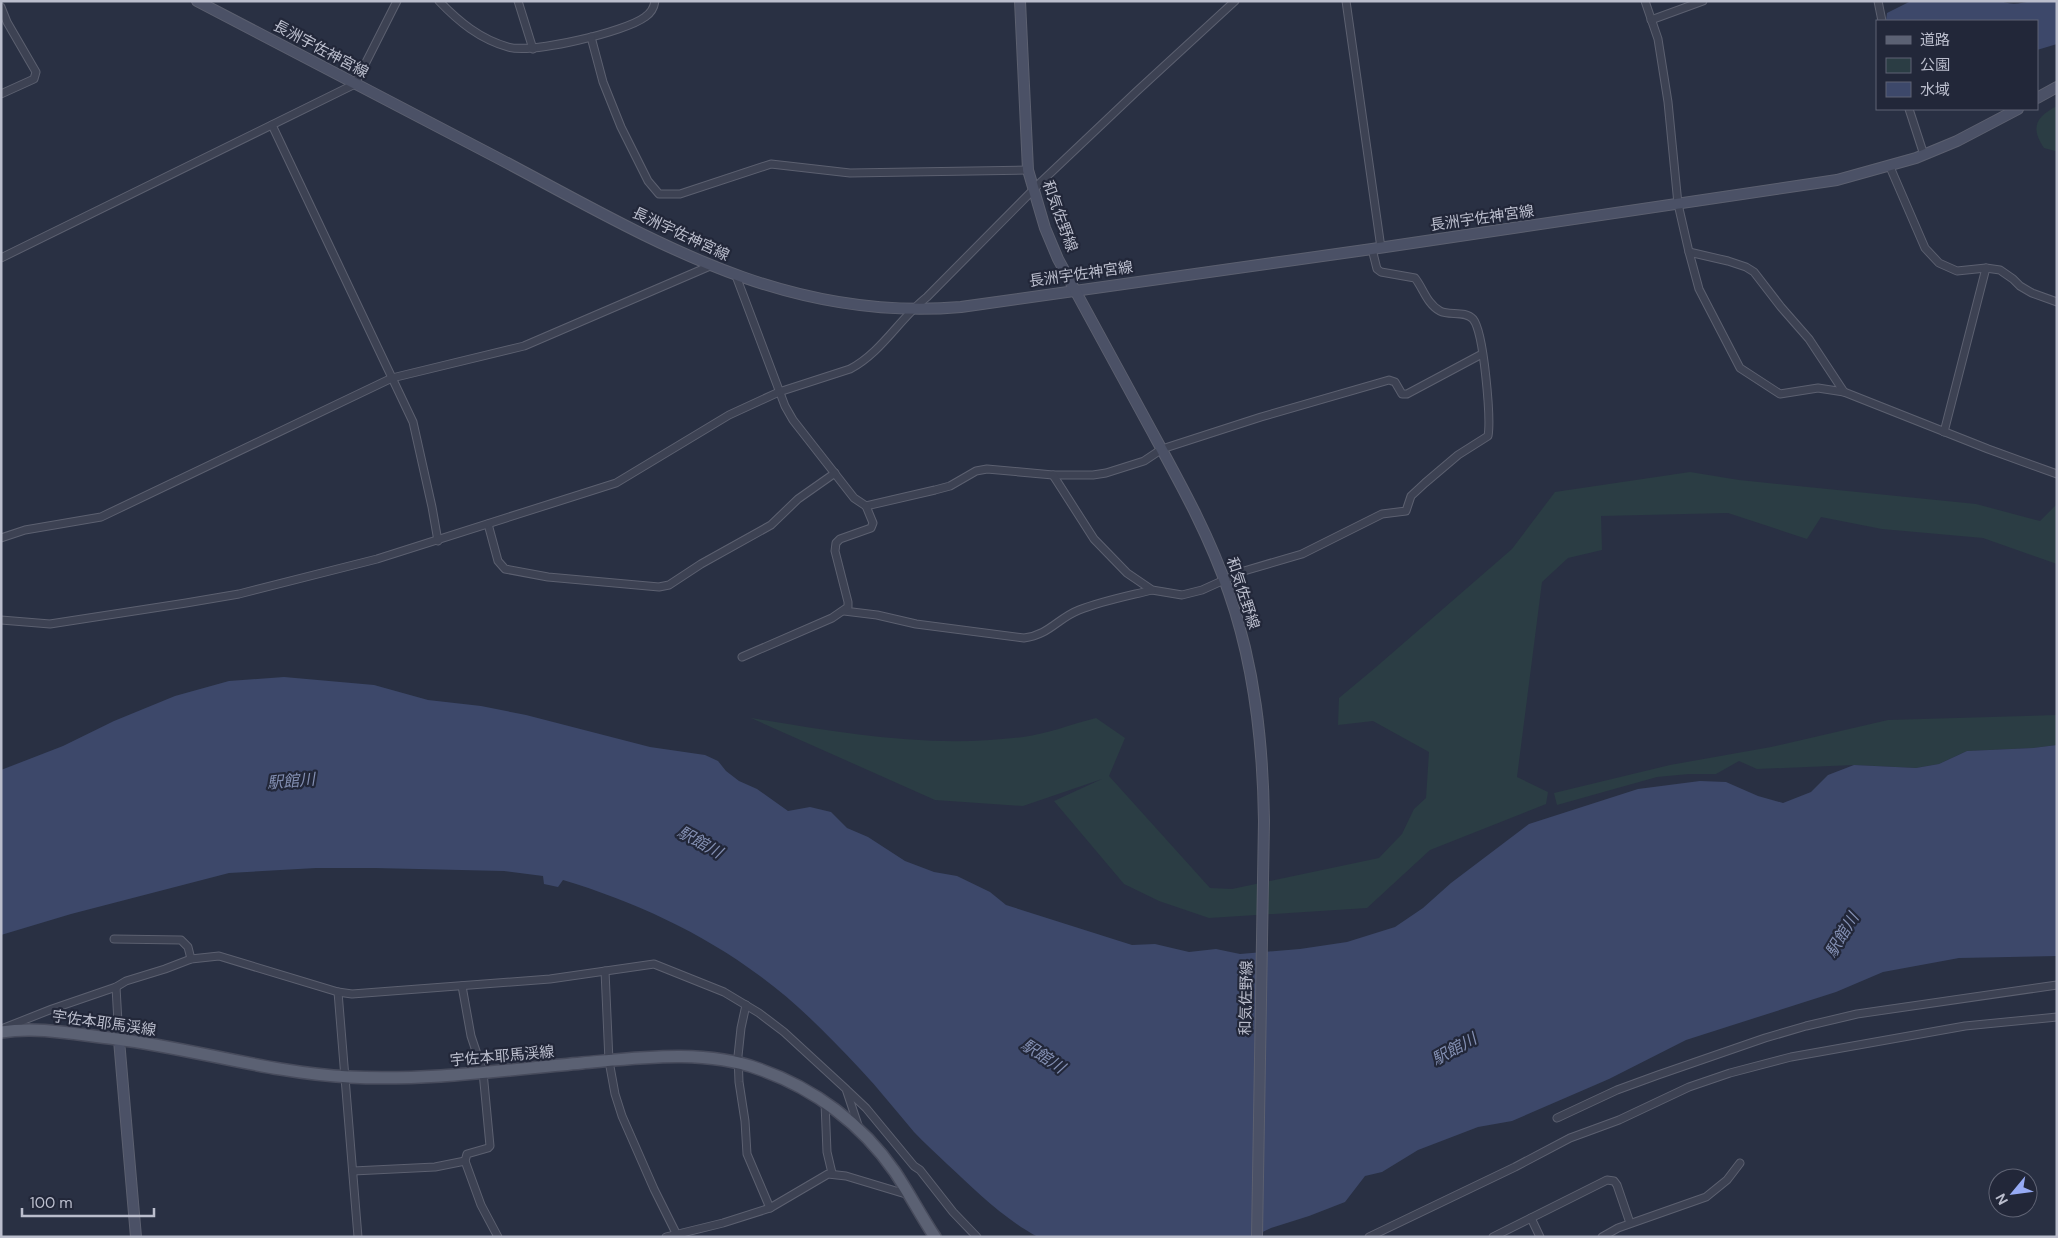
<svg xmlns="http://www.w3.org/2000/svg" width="2058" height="1238" font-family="'DM Sans','Noto Sans JP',sans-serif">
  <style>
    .green { fill: #2b3d44 }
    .water { fill: #3d486a }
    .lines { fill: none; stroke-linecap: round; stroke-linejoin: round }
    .street-casing { stroke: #5c6070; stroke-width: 9 }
    .secondary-casing { stroke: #5c6070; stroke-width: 12 }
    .primary-casing { stroke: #474b5c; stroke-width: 14 }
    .street { stroke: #3d4253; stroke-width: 7 }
    .secondary { stroke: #4b5166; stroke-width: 10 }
    .primary { stroke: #5b6173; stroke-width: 11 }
    .labels { text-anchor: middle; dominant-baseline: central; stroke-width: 4.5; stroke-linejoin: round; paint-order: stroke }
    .street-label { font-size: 15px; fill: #bbbecd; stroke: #222739 }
    .water-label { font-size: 16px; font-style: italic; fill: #838fb2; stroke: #222739 }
  </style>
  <rect width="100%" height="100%" fill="#293043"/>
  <g class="green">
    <path d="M 2057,106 L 2057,151 L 2055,151 L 2044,148 C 2030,127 2036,117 2057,106 Z"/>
    <path d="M 1690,472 L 1739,480 L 1976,504 L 2040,521 L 2057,504 L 2057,564 L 1983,538 L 1882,529 L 1821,517 L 1807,539 L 1728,513 L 1601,516 L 1602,550 L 1568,558 L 1542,582 L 1517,777 L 1548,792 L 1546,804 L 1430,850 L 1367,908 L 1209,918 L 1159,901 L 1124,884 L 1054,801 L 1102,779 L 1023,806 L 935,800 L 751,718 C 843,733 930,749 1023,737 C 1047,734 1072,724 1096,718 L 1125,738 L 1109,776 L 1210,888 L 1232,889 L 1379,858 L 1402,834 L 1414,809 L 1426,798 L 1429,752 L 1373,721 L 1338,725 L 1339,698 L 1375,668 L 1512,549 L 1555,492 Z"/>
    <polygon points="2057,715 2057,745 2033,748 1967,751 1939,764 1916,768 1854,765 1757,769 1739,761 1716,774 1689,774 1657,777 1557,805 1554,793 1670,765 1771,747 1888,720"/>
  </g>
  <g class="water">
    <path d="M 1911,1 L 2001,1 C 2013,6 2020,3 2032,1 C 2040,0 2049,1 2057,1 L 2057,44 L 2037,50 L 2037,21 L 1886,21 L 1887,13 Z"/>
    <path d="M 284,677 L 374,685 L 428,700 L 481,706 L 526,715 L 650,747 L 705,755 L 718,761 L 726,771 L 739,781 L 757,789 L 788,811 L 810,807 L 831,812 L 847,828 L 868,837 L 905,861 L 934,872 L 957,876 L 990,892 L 1006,905 L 1132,945 L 1155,944 L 1189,952 L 1216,949 L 1240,954 L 1300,949 L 1347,942 L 1395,927 L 1423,908 L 1451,883 L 1529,824 L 1638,789 L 1700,781 L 1726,782 L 1758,796 L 1783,803 L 1811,792 L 1828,775 L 1854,765 L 1916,768 L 1939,764 L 1967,751 L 2033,748 L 2057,745 L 2057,956 L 1959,958 L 1883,972 L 1836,992 L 1686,1040 L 1609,1079 L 1512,1121 L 1478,1127 L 1418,1150 L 1382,1172 L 1365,1176 L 1345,1202 L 1309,1216 L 1271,1228 L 1252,1237 L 1038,1237 C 1004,1219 975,1190 947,1164 C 936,1153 924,1143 914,1132 C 896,1111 879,1089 860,1069 C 829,1036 796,1002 760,976 C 701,932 633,901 563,880 L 558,887 L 544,884 L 543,876 L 504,871 L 375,868 L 316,868 L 229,873 L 71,914 L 1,935 L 1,770 L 63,746 L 114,721 L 175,696 L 229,681 Z"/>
  </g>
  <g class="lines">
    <defs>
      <g id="street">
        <path d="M 439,1 C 459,22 480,39 508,47 C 532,54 625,32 645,17 C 651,13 654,8 655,1"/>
        <polyline points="518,1 533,49"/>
        <polyline points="1346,1 1381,248"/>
        <polyline points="1645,1 1658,39 1668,102 1678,204 1689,252 1728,261 1746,267 1754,272 1781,307 1809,339 1844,392"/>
        <polyline points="1878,1 1882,21"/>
        <polyline points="1,7 7,22 36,72 34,79 1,94"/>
        <polyline points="1651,20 1703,1"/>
        <polyline points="591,37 603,82 621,127 648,181 659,194 680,194 771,164 850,173 1028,170"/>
        <polyline points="1909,109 1924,155"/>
        <polyline points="272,125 413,422 432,507 438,541"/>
        <polyline points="1890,167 1925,248 1939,263 1957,271 1986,268 2000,270 2013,279 2020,286 2032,293 2057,302"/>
        <polyline points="1689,252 1699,289 1740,368 1780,394 1818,388 1844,392 1988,449 2057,474"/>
        <polyline points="1,258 355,84 397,1"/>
        <polyline points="736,276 785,406 793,420 854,498 866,506 935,490 950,486 976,471 987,469 1053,475 1093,475 1106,473 1144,461 1162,449 1261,417 1389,380 1395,382 1402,394 1407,394 1482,354"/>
        <polyline points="1944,432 1986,268"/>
        <path d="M 1053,475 L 1094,539 L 1127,573 L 1152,590 L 1182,595 L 1202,590 L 1244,571 L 1302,554 L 1382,514 L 1406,511 L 1411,496 L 1425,483 L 1458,455 L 1488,436 C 1491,419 1484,332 1473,319 C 1465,310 1449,316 1440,311 C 1427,304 1423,288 1415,278 L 1381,272 L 1377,269 L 1372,249"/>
        <polyline points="488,524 498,561 505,569 548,577 659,587 669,585 701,564 771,525 798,499 835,473"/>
        <polyline points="1,538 25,530 101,517 392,378 524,346 710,266"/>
        <path d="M 844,611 L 877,615 L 916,624 L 1024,638 C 1049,635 1058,618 1079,610 C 1102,601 1128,596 1152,590"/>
        <path d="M 1,620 L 50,624 L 186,603 L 239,594 L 377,559 L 616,483 L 729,415 L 779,392 L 850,369 C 882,352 899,319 927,297 L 1042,181 L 1136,92 L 1235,1"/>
        <polyline points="742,657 832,618 848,607 848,602 835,551 836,543 840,539 871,528 873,523 866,506"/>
        <polyline points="114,939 181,940 188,947 191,959"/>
        <polyline points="605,971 609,1061 615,1094 622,1116 654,1189 678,1237"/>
        <polyline points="462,986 471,1036 483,1072 490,1146 488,1148 467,1154 465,1161 481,1205 498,1237"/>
        <polyline points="116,987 119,1040"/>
        <polyline points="338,992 358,1237"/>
        <polyline points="746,1005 741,1028 738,1056 739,1082 745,1121 747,1154 770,1208"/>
        <polyline points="4,1028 52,1009 116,987 126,981 165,969 191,959 219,956 338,992 352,994 550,979 654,964 724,992 759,1013 784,1032 846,1089 859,1128"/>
        <polyline points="848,1091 866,1108 914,1166 920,1170 953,1212 977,1237"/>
        <polyline points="825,1103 827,1152 832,1173"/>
        <polyline points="1557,1118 1617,1090 1658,1075 1765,1038 1806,1026 1857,1014 2057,985"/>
        <polyline points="353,1171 435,1167 465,1161"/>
        <polyline points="1531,1218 1540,1237"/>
        <polyline points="666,1237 723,1223 770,1208 828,1174 846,1176 909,1195"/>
        <polyline points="1369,1237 1515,1167 1570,1138 1619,1120 1689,1087 1730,1073 1791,1057 1965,1026 2057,1017"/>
        <polyline points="1493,1237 1607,1180 1614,1181 1617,1185 1630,1223"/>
        <polyline points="1602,1237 1618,1228 1706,1197 1727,1180 1740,1163"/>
      </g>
      <g id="secondary">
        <path d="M 197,1 C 296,53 395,105 494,156 C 646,236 781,323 961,307 L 1372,249 L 1837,180 L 1916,158 L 1957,141 L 2018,109"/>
        <path d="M 1020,1 L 1028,170 L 1045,228 L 1058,259 C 1088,315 1119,370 1149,426 C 1179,481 1209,534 1229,593 C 1255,667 1263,744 1264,821 L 1257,1237"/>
        <polyline points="2037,98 2057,87"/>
        <polyline points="119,1040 136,1237"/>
      </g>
      <path id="primary" d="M 1,1032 C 41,1026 78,1035 117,1039 C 195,1049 271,1073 349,1077 C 427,1081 504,1070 582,1063 C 639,1058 704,1049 759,1069 C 814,1088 862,1124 895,1172 C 909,1193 921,1216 935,1237"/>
    </defs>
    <use href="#street" class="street-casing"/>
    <use href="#secondary" class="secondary-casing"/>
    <use href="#primary" class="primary-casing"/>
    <use href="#street" class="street"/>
    <use href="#secondary" class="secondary"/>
    <use href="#primary" class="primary"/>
  </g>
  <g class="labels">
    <g class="street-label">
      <text transform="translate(321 49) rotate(28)">長洲宇佐神宮線</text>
      <text transform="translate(1060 216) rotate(70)">和気佐野線</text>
      <text transform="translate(1482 218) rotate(-8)">長洲宇佐神宮線</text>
      <text transform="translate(681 234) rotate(25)">長洲宇佐神宮線</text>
      <text transform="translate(1081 274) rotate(-8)">長洲宇佐神宮線</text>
      <text transform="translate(1243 593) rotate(72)">和気佐野線</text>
      <text transform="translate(1246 998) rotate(-89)">和気佐野線</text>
      <text transform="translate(104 1023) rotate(8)">宇佐本耶馬渓線</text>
      <text transform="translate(502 1056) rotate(-5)">宇佐本耶馬渓線</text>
    </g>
    <g class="water-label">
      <text transform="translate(291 781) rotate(-5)">駅館川</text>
      <text transform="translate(700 842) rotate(29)">駅館川</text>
      <text transform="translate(1842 935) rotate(-59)">駅館川</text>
      <text transform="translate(1454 1049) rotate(-29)">駅館川</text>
      <text transform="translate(1043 1056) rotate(33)">駅館川</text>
    </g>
  </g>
  <rect width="2058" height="1238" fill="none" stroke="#bbbecd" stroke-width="5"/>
  <rect x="1876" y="20" width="162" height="90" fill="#222739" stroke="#5f6374"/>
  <rect x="1886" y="36" width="25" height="8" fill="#5b6173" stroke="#5f6374"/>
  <text x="1920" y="45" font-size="15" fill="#bbbecd">道路</text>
  <rect x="1886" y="58" width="25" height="15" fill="#2b3d44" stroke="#5f6374"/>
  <text x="1920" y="70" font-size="15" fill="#bbbecd">公園</text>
  <rect x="1886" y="82" width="25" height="15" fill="#3d486a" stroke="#5f6374"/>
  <text x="1920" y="95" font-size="15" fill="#bbbecd">水域</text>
  <g transform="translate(2013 1193) rotate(241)"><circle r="24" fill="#222739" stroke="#5f6374"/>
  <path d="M0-4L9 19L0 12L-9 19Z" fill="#97abf5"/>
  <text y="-8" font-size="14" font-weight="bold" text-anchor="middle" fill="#bbbecd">N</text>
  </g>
  <path d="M22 1208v8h132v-8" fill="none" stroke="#bbbecd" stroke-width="2.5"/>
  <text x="30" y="1208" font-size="15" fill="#bbbecd" stroke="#222739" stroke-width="4" paint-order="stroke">100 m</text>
</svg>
